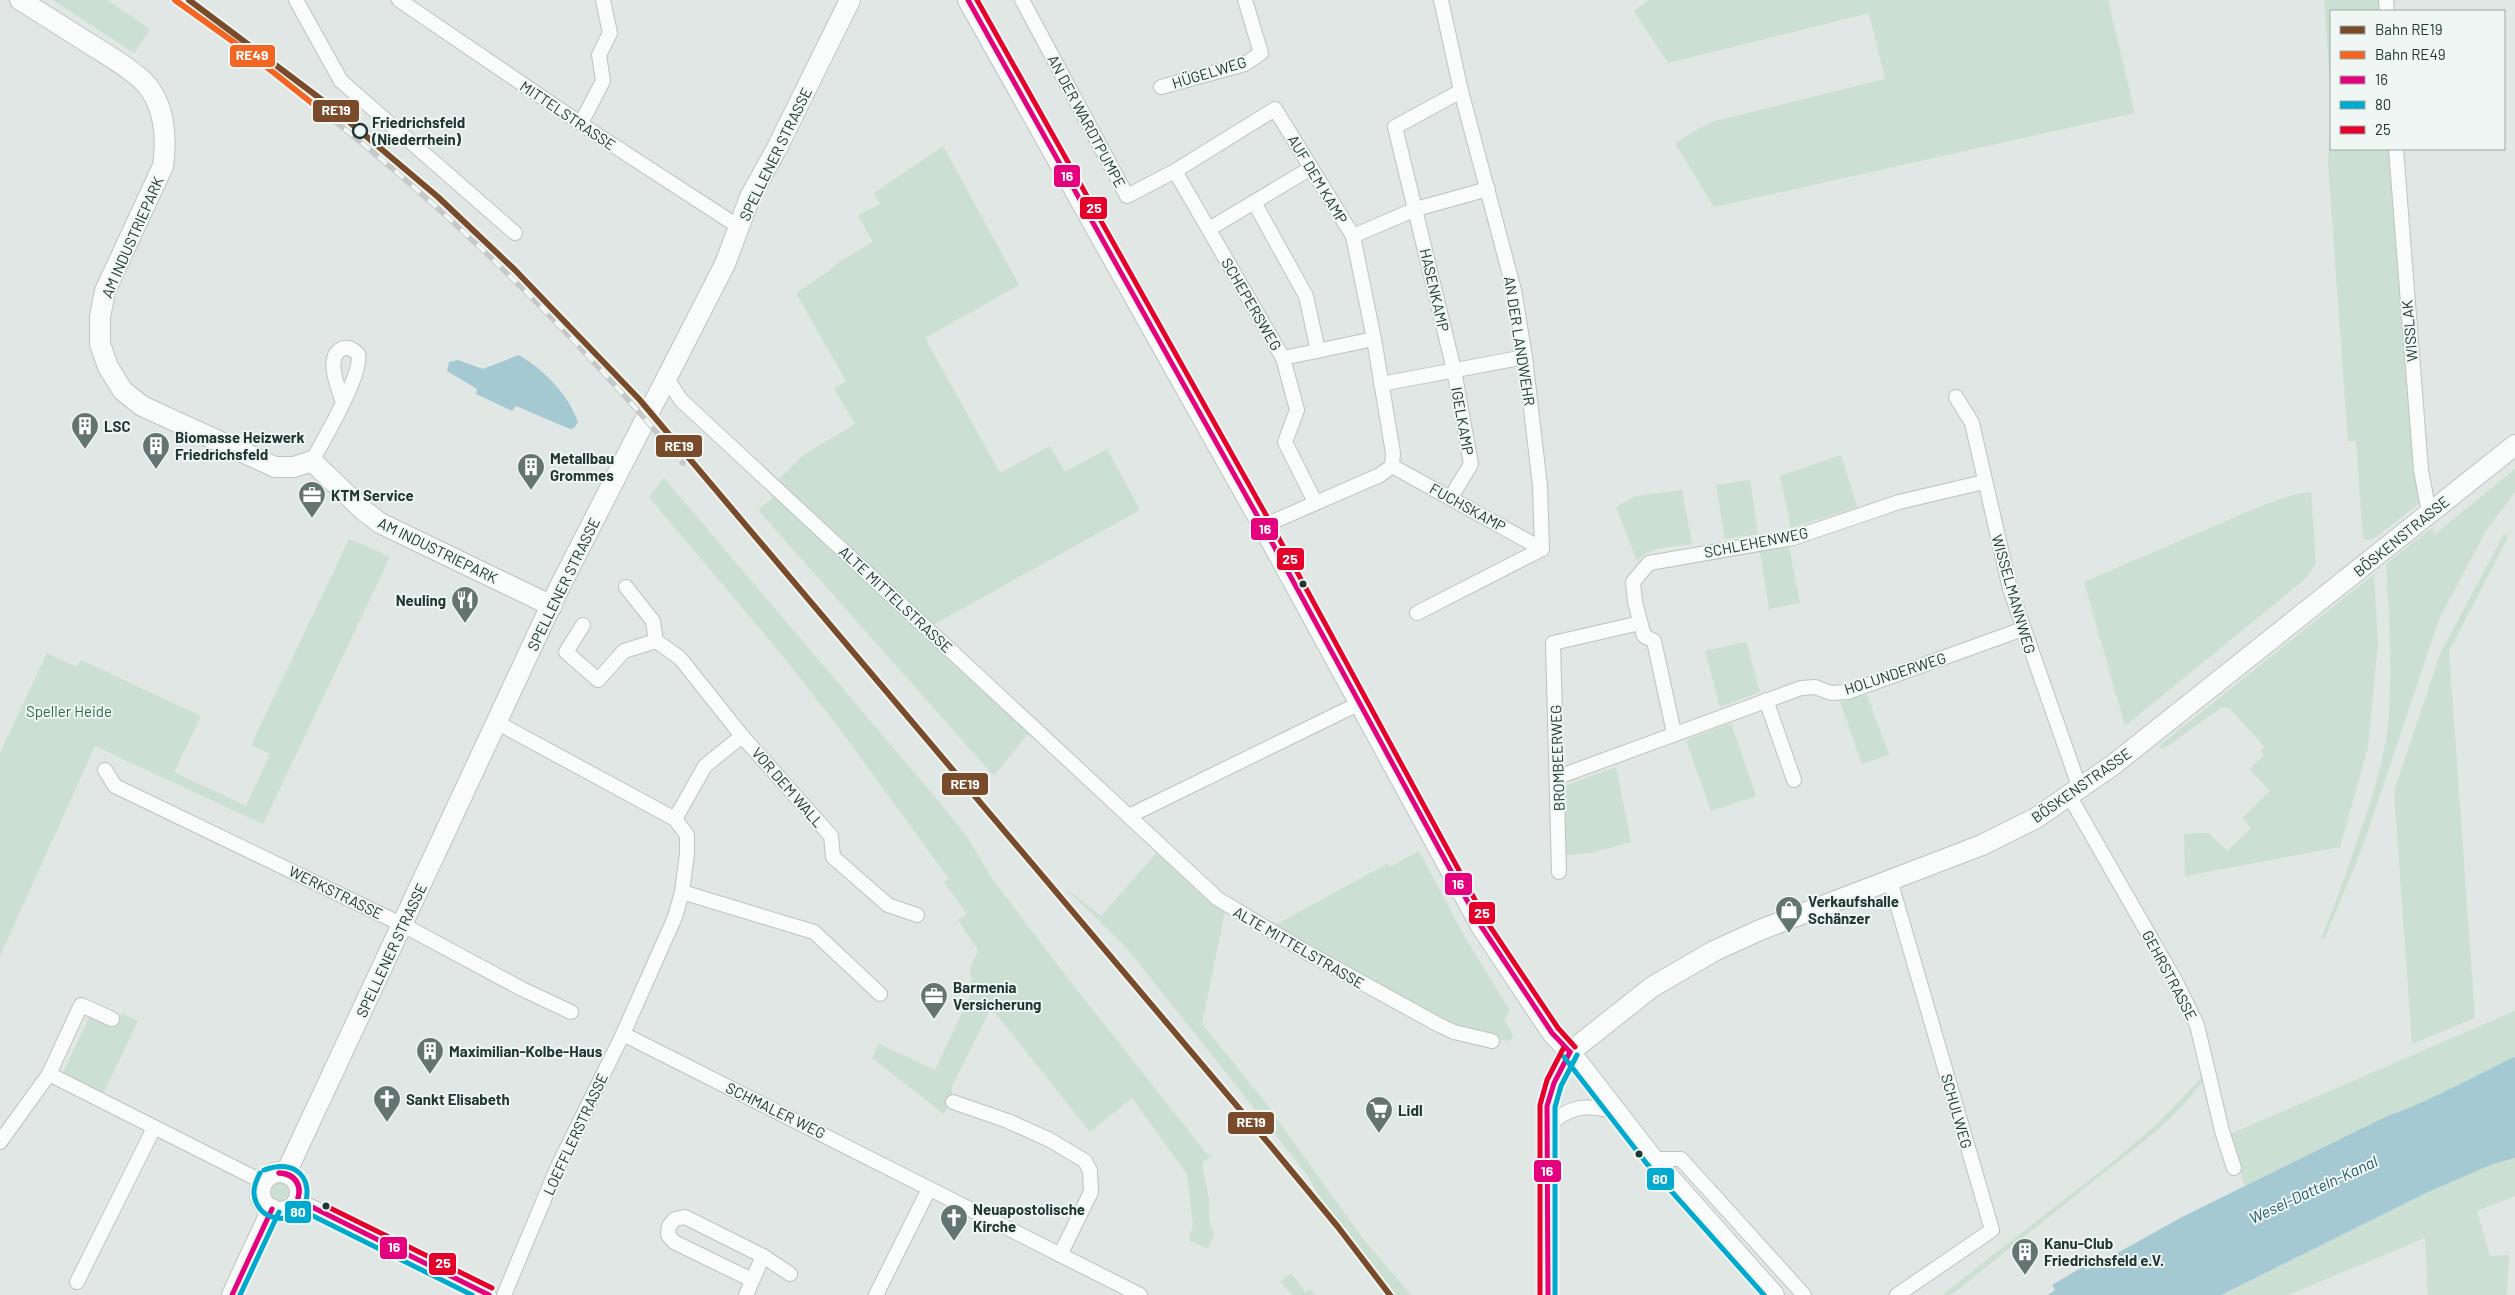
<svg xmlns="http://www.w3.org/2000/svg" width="2515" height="1295" font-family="Barlow,sans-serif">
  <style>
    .green { fill: #cbdfd2 }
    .water { fill: #a4c9d2 }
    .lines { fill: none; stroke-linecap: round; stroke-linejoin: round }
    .street-casing { stroke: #bec3c1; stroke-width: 16 }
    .secondary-casing { stroke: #bec4c2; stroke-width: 22 }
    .street { stroke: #fafbfb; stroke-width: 14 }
    .secondary { stroke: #fafbfb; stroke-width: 20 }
    .rail-casing { stroke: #c6c9c8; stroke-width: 5.5 }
    .rail { stroke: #eff6f3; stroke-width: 4; stroke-dasharray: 11; stroke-linecap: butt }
    .bus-1-casing { stroke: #eff6f3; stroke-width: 9 }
    .bus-2-casing { stroke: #eff6f3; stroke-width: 9 }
    .bus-3-casing { stroke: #eff6f3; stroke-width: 9 }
    .bus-1 { stroke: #e5007d; stroke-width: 5 }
    .bus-2 { stroke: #00a9ce; stroke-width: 5 }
    .bus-3 { stroke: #e4002b; stroke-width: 5 }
    .rail-1-casing { stroke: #eff6f3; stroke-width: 10 }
    .rail-2-casing { stroke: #eff6f3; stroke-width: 10 }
    .rail-1 { stroke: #7a4b2a; stroke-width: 6 }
    .rail-2 { stroke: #f26522; stroke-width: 6 }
    .stop-dot { fill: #eff6f3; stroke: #213733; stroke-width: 2.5 }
    .bus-dot { fill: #213733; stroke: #eff6f3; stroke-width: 2 }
    .labels { text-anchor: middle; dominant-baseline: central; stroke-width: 4; stroke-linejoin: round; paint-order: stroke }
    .street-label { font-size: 15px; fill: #213733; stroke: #eff6f3 }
    .stop-label { font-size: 15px; font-weight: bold; fill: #213733; stroke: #eff6f3; text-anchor: start }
    .poi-label { font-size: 15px; font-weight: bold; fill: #213733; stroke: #eff6f3; text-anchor: start }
    .park-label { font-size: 15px; fill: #2f6b4a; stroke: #eff6f3 }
    .water-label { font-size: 16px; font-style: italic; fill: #215c6e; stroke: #eff6f3 }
    .line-badge { stroke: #eff6f3; stroke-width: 2 }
    .badge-label { font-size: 14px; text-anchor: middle; font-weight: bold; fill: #fff }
  </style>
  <rect width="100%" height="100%" fill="#e1e7e4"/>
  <g class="green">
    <polygon points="53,0 107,0 150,29 134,53"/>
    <polygon points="1649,0 2108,0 2135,113 1714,207 1675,143 1711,122 1885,79 1869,13 1668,63 1634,11"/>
    <polygon points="2324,0 2384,0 2385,11 2331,11 2331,98"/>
    <polygon points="2331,113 2331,149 2395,149 2421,502 2372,540 2363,539 2356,441 2348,441 2328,163"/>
    <polygon points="943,146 1019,285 925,338 1000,473 1050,446 1065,472 1107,449 1140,510 931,626 778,480 802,456 855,424 834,388 846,381 796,293 829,271 839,262 873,242 858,215 880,204 874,193"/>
    <polygon points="1841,455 1857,507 1791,528 1780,476"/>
    <path d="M 2515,469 L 2515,492 L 2487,529 L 2439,619 L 2364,843 L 2325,938 L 2321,938 C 2335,906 2346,874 2357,841 C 2370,804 2384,764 2388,724 C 2393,670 2389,618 2386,564 L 2433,527 L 2434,535 Z"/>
    <path d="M 664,478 L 935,797 L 968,838 L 991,877 L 1066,976 L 1207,1154 L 1212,1155 L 1202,1163 L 1209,1199 L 1209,1221 L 1214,1235 L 1208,1249 L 1189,1240 L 1193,1225 L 1187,1174 L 1132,1098 L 1090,1132 L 991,1008 L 952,1086 L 952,1098 L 944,1114 L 872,1058 L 879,1044 L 935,1070 L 974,988 L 970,982 L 973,979 C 964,967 976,961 978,950 L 958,920 L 967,914 L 944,882 L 949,879 L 839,728 L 786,660 L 649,497 Z"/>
    <polygon points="1750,480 1758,534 1725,539 1716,485"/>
    <path d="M 1682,490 L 1692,544 C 1673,547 1649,546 1637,561 L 1616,507 L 1636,496 Z"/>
    <polygon points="2311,492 2316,564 2305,579 2125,726 2084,582 2266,504 2296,494"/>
    <polygon points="777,494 1030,731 994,776 758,510"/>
    <polygon points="2504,534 2508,537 2449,651 2475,1018 2412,1044 2394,792 2441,652"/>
    <polygon points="349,539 390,557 263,824 95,746 0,956 0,753 47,653 77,667 81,660 201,716 174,772 246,806 270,754 251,745"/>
    <polygon points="1789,547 1800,603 1769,609 1760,552"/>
    <polygon points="2374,574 2378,642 2368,747 2340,847 2185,876 2184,834 2209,833 2227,851 2251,828 2242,818 2270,791 2249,769 2264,755 2260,751 2265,747 2229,708 2222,707 2165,748 2162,749 2159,746"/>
    <polygon points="1746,642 1760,692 1720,707 1705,651"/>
    <polygon points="1867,695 1889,755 1862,764 1840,702"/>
    <polygon points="1731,723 1756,796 1711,811 1686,740"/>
    <polygon points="1616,767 1631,842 1591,853 1566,855 1564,850 1564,786"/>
    <polygon points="1159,850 1225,911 1202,1024 1262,1098 1363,1239 1411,1295 1395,1295 1320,1198 1308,1176 1126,947 1063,886 1101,916"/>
    <polygon points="1419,851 1463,934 1510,1011 1504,1019 1513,1036 1511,1040 1507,1041 1457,1029 1401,1001 1275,925 1387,864 1390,867"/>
    <polygon points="2515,1011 2515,1057 2408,1109 2385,1117 2245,1186 2230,1134"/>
    <polygon points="122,1013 138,1021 102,1096 61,1077 89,1017 114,1028"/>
    <path d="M 2205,1074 L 2206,1077 C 2178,1118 2130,1152 2091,1183 C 2045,1220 1998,1258 1951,1295 L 1942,1295 L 2115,1160 L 2158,1123 Z"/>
    <polygon points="2515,1158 2515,1196 2477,1211 2490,1256 2509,1255 2507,1295 2428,1295 2425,1238 2288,1295 2221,1295 2428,1192 2493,1164"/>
    <circle cx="281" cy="1191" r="10"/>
    <polygon points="1291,1273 1305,1292 1310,1289 1315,1295 1293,1295 1280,1282"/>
  </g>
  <g class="water">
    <path d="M 519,355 C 544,370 568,394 578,422 L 574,428 L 570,429 L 516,406 L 512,411 L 476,394 L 477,389 L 447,371 L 449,362 L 458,360 L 483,369 Z"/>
    <path d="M 2515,1057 L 2515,1158 L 2493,1164 L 2428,1192 L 2221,1295 L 2048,1295 L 2055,1290 L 2052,1285 L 2084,1266 L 2087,1270 L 2182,1217 L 2385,1117 C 2419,1105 2452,1088 2484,1072 C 2495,1067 2504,1061 2515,1057 Z"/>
  </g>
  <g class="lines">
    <defs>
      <g id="street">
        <polyline points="296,0 341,81 515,233"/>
        <polyline points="399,0 599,136 739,227"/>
        <polyline points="1022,0 1127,196 1175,171 1275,109 1353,236 1374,339 1393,453 1392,466 1380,475 1263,526"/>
        <polyline points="2386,0 2387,11"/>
        <polyline points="1161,87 1245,64 1261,53 1245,0"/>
        <polyline points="581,123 603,81 599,55 610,33 603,0"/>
        <polyline points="2396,149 2421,470 2429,513"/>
        <polyline points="1175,171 1283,358 1374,339"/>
        <polyline points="1254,202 1306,296 1318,351"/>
        <polyline points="1209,229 1311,168"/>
        <polyline points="1353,236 1416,209 1488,189"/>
        <polyline points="1283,358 1297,410 1285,442 1315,502"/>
        <polyline points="667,379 681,400 1218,899 1308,953 1439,1025 1454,1032 1492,1041"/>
        <polyline points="1381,384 1525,357"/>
        <polyline points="1956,397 1972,423 2010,589 2080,789"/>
        <path d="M 312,461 C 322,443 364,371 358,354 C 354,350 349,347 344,348 C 323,355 339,389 343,403"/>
        <polyline points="1392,466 1542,549"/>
        <polyline points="1451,497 1471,464 1454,370 1395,127 1461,91"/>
        <polyline points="626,587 653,621 656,641 680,658 742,736 831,836 833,857 888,905 917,915"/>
        <polyline points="1417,613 1542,549 1540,486 1525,357 1514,290 1461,91 1441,0"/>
        <polyline points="583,625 566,652 598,680 624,651 656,641"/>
        <polyline points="1766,700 1794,780"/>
        <polyline points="496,722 675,819 687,835 687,854 682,892 675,917 623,1034 558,1166 504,1295"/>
        <polyline points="1674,733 1654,641 1644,636 1635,602 1633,582 1649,563 1793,538 1899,502 1984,482"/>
        <polyline points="105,770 115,786 403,925 522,989 571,1012"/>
        <polyline points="1558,777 1801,688 1815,687 1831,693 1848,692 2023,629"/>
        <polyline points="2070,797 2176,982 2197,1025 2222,1131 2234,1168"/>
        <polyline points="1129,816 1360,703"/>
        <polyline points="675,819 705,766 742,736"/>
        <polyline points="1559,872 1553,643 1640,623"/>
        <polyline points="1890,880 1992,1230 1897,1295"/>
        <polyline points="682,892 814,932 880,994"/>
        <polyline points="623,1034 1140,1295"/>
        <polyline points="49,1074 263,1182"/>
        <polyline points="953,1102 1008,1121 1050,1140 1085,1161 1090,1171 1091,1192 1060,1255"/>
        <path d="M 1546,1127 C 1571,1105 1585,1104 1617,1112"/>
        <polyline points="0,1142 49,1074 81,1005 112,1019"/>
        <polyline points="1653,1159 1681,1159 1804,1295"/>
        <polyline points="298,1200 489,1295"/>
        <polyline points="763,1256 790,1274"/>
        <polyline points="77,1282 154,1128"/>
        <polyline points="746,1295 763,1256 685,1217 675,1219 669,1226 668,1235 674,1242 752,1280"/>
        <polyline points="876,1295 929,1189"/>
        <polyline points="1548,1295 1547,1106 1554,1083 1570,1052"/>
      </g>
      <g id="secondary">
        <path d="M 20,0 C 46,16 72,33 98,49 C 114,59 131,69 144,82 C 165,104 167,138 163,166 L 105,291 L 100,317 L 100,344 L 108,367 L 123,391 L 142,406 L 275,467 L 294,467 L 312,461 L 363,510 L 380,523 L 552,606"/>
        <polyline points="968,0 1263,526 1481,926 1552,1033 1570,1052 1653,1159 1774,1295"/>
        <polyline points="1570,1052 1652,987 1714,951 1760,930 1982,845 2036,818 2113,765 2515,445"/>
        <circle cx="280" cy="1192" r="20"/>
        <polyline points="286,1173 560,586 725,264 750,197 777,148 850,0"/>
        <polyline points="232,1295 272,1209"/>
      </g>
    </defs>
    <use href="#street" class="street-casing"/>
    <use href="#secondary" class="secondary-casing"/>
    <use href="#street" class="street"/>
    <use href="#secondary" class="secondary"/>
    <defs>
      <path id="rail" d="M 327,115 C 457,217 576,336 683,463"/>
    </defs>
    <use href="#rail" class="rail-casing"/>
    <use href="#rail" class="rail"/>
    <defs>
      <g id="bus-1">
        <polyline points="968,0 1263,526 1481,926 1552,1033 1570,1052"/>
        <path d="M 279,1173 C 292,1174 302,1183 298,1198"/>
        <path d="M 279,1173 C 293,1172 303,1184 298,1198"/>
        <polyline points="298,1200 489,1295"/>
        <polyline points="232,1295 272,1209"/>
        <polyline points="1548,1295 1547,1106 1554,1083 1570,1052"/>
      </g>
      <g id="bus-2">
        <polyline points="1564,1057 1647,1164 1764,1295"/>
        <path d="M 260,1173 C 254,1185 251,1194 258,1206 C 262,1213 269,1217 277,1218 C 319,1224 319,1150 264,1170"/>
        <polyline points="295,1207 472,1295"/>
        <polyline points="240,1295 279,1212"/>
        <polyline points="1555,1295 1555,1107 1561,1086 1577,1055"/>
      </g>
      <g id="bus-3">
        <polyline points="977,0 1270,522 1487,922 1558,1028 1575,1047"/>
        <polyline points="326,1206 492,1288"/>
        <polyline points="1540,1295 1540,1105 1547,1080 1563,1049"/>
      </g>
    </defs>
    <use href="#bus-1" class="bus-1-casing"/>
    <use href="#bus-2" class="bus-2-casing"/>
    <use href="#bus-3" class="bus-3-casing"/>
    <use href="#bus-1" class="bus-1"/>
    <use href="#bus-2" class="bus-2"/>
    <use href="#bus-3" class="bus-3"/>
    <defs>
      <polyline id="rail-1" points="189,0 334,109 438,197 515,270 639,399 1270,1145 1338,1227 1390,1295"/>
      <polyline id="rail-2" points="175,0 249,53 327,115"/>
    </defs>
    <use href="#rail-1" class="rail-1-casing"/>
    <use href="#rail-2" class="rail-2-casing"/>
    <use href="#rail-1" class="rail-1"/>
    <use href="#rail-2" class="rail-2"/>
  </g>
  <defs>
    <symbol id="building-pin" viewBox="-11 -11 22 30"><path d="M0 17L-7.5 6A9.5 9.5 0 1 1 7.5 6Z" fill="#647571" stroke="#eff6f3"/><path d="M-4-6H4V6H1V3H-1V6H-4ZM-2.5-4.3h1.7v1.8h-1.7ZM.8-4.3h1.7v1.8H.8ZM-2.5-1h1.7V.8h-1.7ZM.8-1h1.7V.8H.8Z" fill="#fff"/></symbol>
    <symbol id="office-pin" viewBox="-11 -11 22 30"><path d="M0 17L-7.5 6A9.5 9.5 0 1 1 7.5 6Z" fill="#647571" stroke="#eff6f3"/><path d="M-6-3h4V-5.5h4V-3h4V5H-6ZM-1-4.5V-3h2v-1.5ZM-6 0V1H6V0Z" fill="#fff"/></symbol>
    <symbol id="restaurant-pin" viewBox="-11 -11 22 30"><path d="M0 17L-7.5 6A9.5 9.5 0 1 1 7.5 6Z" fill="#647571" stroke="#eff6f3"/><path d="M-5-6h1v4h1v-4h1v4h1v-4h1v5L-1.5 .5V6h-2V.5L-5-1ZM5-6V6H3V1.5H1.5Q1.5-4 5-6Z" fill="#fff"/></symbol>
    <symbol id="shop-pin" viewBox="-11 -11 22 30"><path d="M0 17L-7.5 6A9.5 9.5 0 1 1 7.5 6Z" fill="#647571" stroke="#eff6f3"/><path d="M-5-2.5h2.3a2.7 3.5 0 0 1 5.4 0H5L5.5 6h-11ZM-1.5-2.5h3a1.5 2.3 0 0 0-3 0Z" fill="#fff"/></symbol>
    <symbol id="church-pin" viewBox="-11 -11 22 30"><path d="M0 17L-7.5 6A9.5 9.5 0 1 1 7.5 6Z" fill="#647571" stroke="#eff6f3"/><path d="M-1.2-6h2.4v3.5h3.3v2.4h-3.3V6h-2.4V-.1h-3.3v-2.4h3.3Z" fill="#fff"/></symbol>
    <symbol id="supermarket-pin" viewBox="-11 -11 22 30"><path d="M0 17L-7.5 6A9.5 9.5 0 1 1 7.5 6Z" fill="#647571" stroke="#eff6f3"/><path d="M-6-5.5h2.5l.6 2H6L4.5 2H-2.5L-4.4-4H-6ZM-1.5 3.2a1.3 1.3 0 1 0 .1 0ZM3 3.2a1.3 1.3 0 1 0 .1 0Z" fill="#fff"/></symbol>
  </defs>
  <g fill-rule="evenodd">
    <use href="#building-pin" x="69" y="410" width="32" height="43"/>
    <use href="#building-pin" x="140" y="430" width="32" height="43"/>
    <use href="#building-pin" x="515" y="451" width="32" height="43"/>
    <use href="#office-pin" x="296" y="479" width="32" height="43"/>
    <use href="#restaurant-pin" x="449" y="584" width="32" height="43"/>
    <use href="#shop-pin" x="1773" y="894" width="32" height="43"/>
    <use href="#office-pin" x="918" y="980" width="32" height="43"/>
    <use href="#building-pin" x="414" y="1035" width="32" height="43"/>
    <use href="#church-pin" x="371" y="1083" width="32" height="43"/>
    <use href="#supermarket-pin" x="1363" y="1094" width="32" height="43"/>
    <use href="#church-pin" x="938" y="1202" width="32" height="43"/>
    <use href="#building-pin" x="2009" y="1236" width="32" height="43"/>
  </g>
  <circle class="stop-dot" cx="360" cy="131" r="7"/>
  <g class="bus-dot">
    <circle cx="1303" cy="584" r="4.5"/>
    <circle cx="1639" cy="1154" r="4.5"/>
    <circle cx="326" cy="1206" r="4.5"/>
  </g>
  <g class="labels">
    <g class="street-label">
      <text transform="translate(1209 72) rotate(-17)">HÜGELWEG</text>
      <text transform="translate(568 115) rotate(34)">MITTELSTRASSE</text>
      <text transform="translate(1087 121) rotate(62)">AN DER WARDTPUMPE</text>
      <text transform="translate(775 154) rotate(-64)">SPELLENER STRASSE</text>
      <text transform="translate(1318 179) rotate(59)">AUF DEM KAMP</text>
      <text transform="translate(132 237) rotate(-66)">AM INDUSTRIEPARK</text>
      <text transform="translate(1435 290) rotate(77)">HASENKAMP</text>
      <text transform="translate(1252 304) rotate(60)">SCHEPERSWEG</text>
      <text transform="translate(2409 331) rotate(-95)">WISSLAK</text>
      <text transform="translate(1520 341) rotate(81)">AN DER LANDWEHR</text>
      <text transform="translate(1463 421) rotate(80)">IGELKAMP</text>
      <text transform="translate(1468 507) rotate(29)">FUCHSKAMP</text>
      <text transform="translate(2401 536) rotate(-39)">BÖSKENSTRASSE</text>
      <text transform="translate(1756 542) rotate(-11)">SCHLEHENWEG</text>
      <text transform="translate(438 550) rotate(26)">AM INDUSTRIEPARK</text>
      <text transform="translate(563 584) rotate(-64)">SPELLENER STRASSE</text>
      <text transform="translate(2014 594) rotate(74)">WISSELMANNWEG</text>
      <text transform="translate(896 599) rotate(43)">ALTE MITTELSTRASSE</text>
      <text transform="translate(1895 673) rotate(-18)">HOLUNDERWEG</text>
      <text transform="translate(1557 758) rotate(-92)">BROMBEERWEG</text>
      <text transform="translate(2081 785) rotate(-35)">BÖSKENSTRASSE</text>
      <text transform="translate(788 787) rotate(49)">VOR DEM WALL</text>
      <text transform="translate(336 892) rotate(26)">WERKSTRASSE</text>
      <text transform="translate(1299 947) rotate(30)">ALTE MITTELSTRASSE</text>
      <text transform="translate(391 950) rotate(-65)">SPELLENER STRASSE</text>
      <text transform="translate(2170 975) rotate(62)">GEHRSTRASSE</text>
      <text transform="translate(776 1110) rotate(26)">SCHMALER WEG</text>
      <text transform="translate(1957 1111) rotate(74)">SCHULWEG</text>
      <text transform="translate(575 1134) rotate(-65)">LOEFFLERSTRASSE</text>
    </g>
    <g class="stop-label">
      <text x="372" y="122">Friedrichsfeld<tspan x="372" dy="17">(Niederrhein)</tspan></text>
    </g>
    <g class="poi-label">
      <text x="104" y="426">LSC</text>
      <text x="175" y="437">Biomasse Heizwerk<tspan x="175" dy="17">Friedrichsfeld</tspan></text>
      <text x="550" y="458">Metallbau<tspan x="550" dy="17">Grommes</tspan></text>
      <text x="331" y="495">KTM Service</text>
      <text x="446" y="600" text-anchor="end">Neuling</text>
      <text x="1808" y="901">Verkaufshalle<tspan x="1808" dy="17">Schänzer</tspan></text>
      <text x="953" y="987">Barmenia<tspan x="953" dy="17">Versicherung</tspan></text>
      <text x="449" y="1051">Maximilian-Kolbe-Haus</text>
      <text x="406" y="1099">Sankt Elisabeth</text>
      <text x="1398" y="1110">Lidl</text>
      <text x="973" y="1209">Neuapostolische<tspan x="973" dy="17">Kirche</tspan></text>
      <text x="2044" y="1243">Kanu-Club<tspan x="2044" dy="17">Friedrichsfeld e.V.</tspan></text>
    </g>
    <g class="park-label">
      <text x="69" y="711">Speller Heide</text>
    </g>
    <g class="water-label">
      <text transform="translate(2313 1189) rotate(-25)">Wesel-Datteln-Kanal</text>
    </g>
  </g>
  <g class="line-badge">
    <rect x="229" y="44" width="47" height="24" rx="5" fill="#f26522"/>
    <rect x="312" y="99" width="48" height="24" rx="5" fill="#7a4b2a"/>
    <rect x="1053" y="164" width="28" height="24" rx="5" fill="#e5007d"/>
    <rect x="1079" y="196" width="29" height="24" rx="5" fill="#e4002b"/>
    <rect x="655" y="434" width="48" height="24" rx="5" fill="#7a4b2a"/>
    <rect x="1250" y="517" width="29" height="24" rx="5" fill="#e5007d"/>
    <rect x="1276" y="547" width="29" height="24" rx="5" fill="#e4002b"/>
    <rect x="941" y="772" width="48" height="24" rx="5" fill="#7a4b2a"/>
    <rect x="1444" y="872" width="29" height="24" rx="5" fill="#e5007d"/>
    <rect x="1468" y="901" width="28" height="24" rx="5" fill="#e4002b"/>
    <rect x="1227" y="1111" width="48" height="24" rx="5" fill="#7a4b2a"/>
    <rect x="1533" y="1159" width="29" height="24" rx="5" fill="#e5007d"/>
    <rect x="1646" y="1167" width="29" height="24" rx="5" fill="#00a9ce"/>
    <rect x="284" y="1200" width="28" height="24" rx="5" fill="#00a9ce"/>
    <rect x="379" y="1236" width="29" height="24" rx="5" fill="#e5007d"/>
    <rect x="428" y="1252" width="29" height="24" rx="5" fill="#e4002b"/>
  </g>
  <g class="badge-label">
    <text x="252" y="60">RE49</text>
    <text x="336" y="115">RE19</text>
    <text x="1067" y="181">16</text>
    <text x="1094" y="213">25</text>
    <text x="679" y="451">RE19</text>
    <text x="1265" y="534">16</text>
    <text x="1290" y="564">25</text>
    <text x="965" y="789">RE19</text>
    <text x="1458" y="889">16</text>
    <text x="1482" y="918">25</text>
    <text x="1251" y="1127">RE19</text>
    <text x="1547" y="1176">16</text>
    <text x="1660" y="1184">80</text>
    <text x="298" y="1217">80</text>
    <text x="394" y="1252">16</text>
    <text x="443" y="1268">25</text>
  </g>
  <rect x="2330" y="10" width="175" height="140" fill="#eff6f3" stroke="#9daaa6"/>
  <rect x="2340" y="26" width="25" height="8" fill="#7a4b2a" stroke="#9daaa6"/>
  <text x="2375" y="35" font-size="15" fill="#213733">Bahn RE19</text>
  <rect x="2340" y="51" width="25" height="8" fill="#f26522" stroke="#9daaa6"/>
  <text x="2375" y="60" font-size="15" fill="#213733">Bahn RE49</text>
  <rect x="2340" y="76" width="25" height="8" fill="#e5007d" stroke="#9daaa6"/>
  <text x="2375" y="85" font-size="15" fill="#213733">16</text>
  <rect x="2340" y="101" width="25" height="8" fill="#00a9ce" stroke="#9daaa6"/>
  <text x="2375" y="110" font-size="15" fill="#213733">80</text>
  <rect x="2340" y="126" width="25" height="8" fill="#e4002b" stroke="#9daaa6"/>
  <text x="2375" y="135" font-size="15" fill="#213733">25</text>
</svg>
